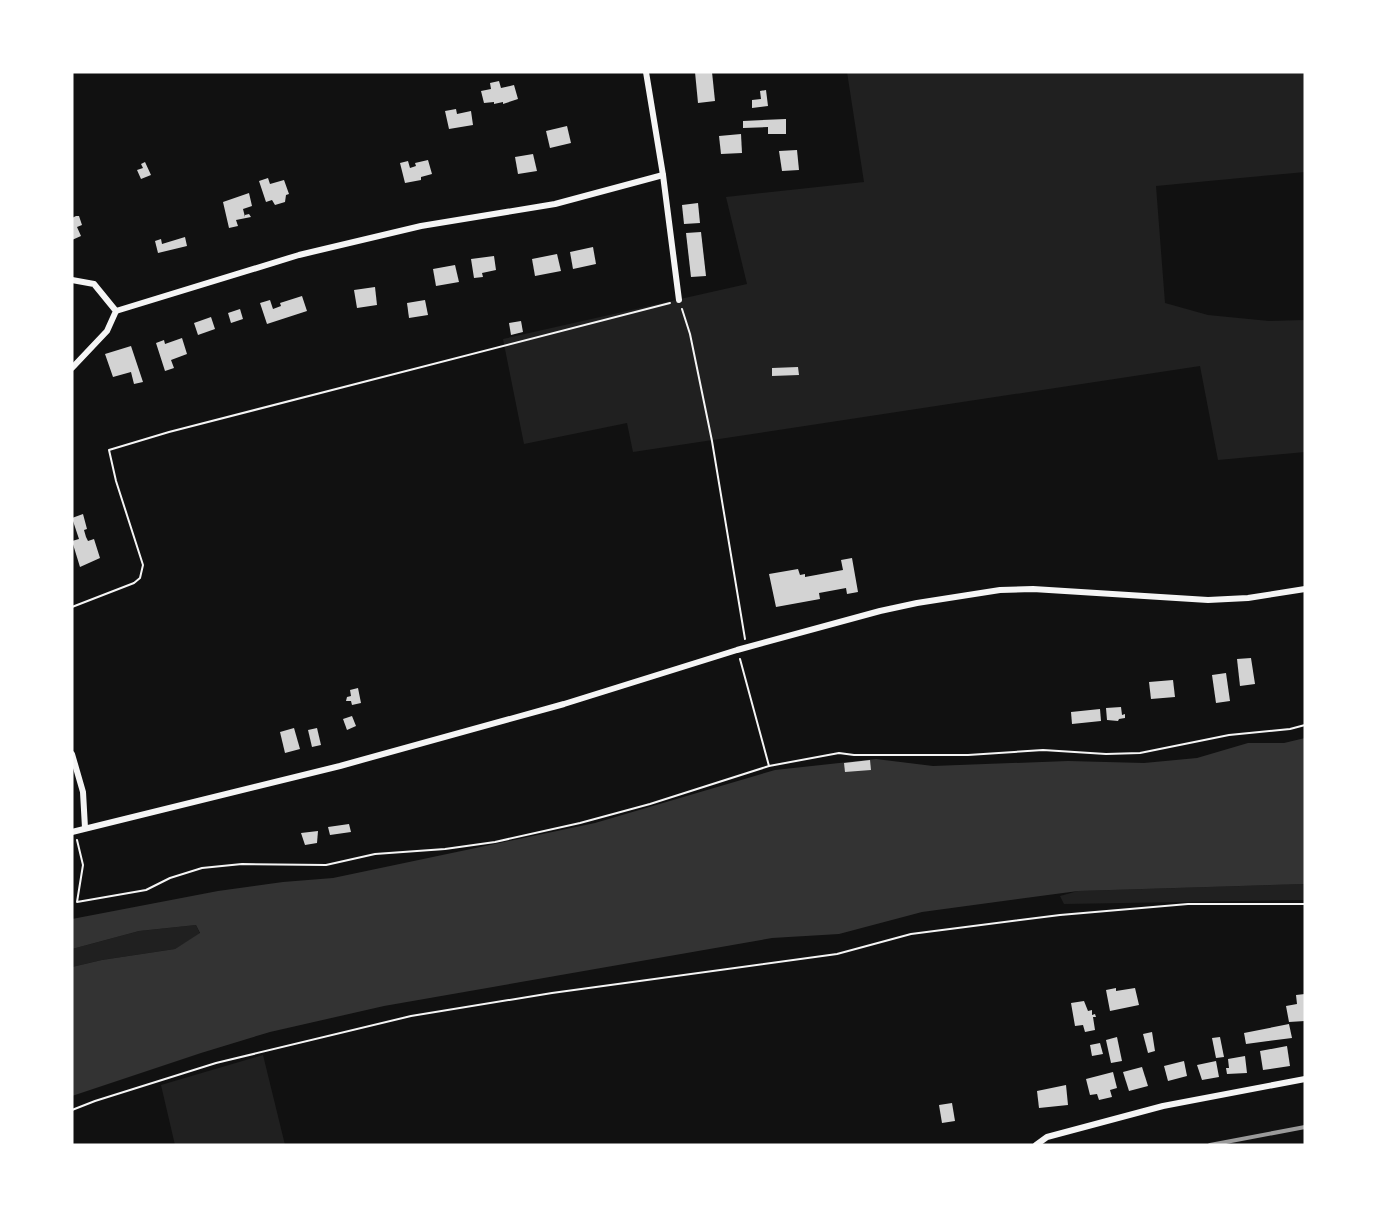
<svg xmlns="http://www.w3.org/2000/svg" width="1377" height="1217" font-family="'Roboto Serif',serif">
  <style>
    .green { fill: #202020 }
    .water { fill: #333 }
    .building { fill: #d3d3d3 }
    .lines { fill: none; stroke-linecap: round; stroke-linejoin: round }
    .path { stroke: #f5f5f5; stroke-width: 2 }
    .minor { stroke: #f5f5f5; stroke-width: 6 }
    .rail { stroke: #9a9a9a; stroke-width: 4 }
  </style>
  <rect width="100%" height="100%" fill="#111"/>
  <g class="green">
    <polygon points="847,72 1305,72 1305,172 1156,186 1165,303 1208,315 1269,321 1305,320 1305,452 1218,460 1200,366 633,452 627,423 524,444 503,339 747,284 726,197 864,182"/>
    <polygon points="1305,884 1305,900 1064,904 1060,896 1078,891"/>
    <polygon points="196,925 200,934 175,949 102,960 72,967 72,949 139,931"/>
    <polygon points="263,1055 285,1145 175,1145 161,1085"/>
  </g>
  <polygon class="water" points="1305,738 1305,884 1078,891 922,912 839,934 772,938 384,1006 270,1032 201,1053 72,1096 72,967 102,960 175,949 200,933 196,925 139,931 72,949 72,919 218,891 283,882 333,878 595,823 775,770 876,759 933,766 1068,761 1144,763 1197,758 1248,743 1284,743"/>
  <g class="building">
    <polygon points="695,72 712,72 715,101 698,103"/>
    <polygon points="499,81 501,88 514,85 518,99 503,104 503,102 494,104 494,102 484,103 481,91 491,89 490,83"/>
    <polygon points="766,90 768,106 752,108 752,100 761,99 760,91"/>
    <polygon points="456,109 457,114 471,111 473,125 449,129 445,111"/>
    <polygon points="786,119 786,134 768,134 768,127 743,128 743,121"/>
    <polygon points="567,126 571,143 550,148 546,131"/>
    <polygon points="741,134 742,153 721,154 719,136"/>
    <polygon points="797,150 799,170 782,171 779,151"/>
    <polygon points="533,154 537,171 518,174 515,157"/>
    <polygon points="428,160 432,174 421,177 421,180 405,183 400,163 408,161 410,168 416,166 415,163"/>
    <polygon points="145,162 151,175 141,179 137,170 143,168 141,164"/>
    <polygon points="268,178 270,184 284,180 289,194 286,195 285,202 275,205 272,200 266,202 259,181"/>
    <polygon points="249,193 252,206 243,209 245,217 245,215 249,214 251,217 236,220 238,226 229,228 223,202"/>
    <polygon points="698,203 700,223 684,224 682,205"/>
    <polygon points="76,216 79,216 82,225 77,227 81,236 72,240 72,218"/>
    <polygon points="701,232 706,276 691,277 686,233"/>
    <polygon points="185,237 187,246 158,253 155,241 161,239 162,244"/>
    <polygon points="593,247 596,264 573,269 570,252"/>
    <polygon points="557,254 561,271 535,276 532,259"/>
    <polygon points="494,256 496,270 482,273 483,277 474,278 471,259"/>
    <polygon points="455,265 459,282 436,286 433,269"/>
    <polygon points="375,287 377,305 357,308 354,290"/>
    <polygon points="302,296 307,311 267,324 260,303 270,300 273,309 281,306 280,303"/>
    <polygon points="425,300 428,315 409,318 407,303"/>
    <polygon points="240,309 243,319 231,323 228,313"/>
    <polygon points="211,317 215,329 198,335 194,323"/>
    <polygon points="521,321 523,332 511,335 509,323"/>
    <polygon points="182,338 187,354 171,360 174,368 165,371 156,343 164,340 165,344"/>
    <polygon points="131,346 143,382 134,384 131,372 113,377 105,354"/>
    <polygon points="798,367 799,375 772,376 772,368"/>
    <polygon points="83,514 87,529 84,530 86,537 88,541 94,539 100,558 80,567 72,541 79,539 72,518"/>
    <polygon points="852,558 858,592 847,594 846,588 819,593 820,599 776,607 769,574 798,569 800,575 805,574 805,577 816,575 843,570 841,560"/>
    <polygon points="1251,658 1255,684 1240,686 1237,659"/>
    <polygon points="1226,673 1230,701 1216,703 1212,675"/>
    <polygon points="1173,680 1175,697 1151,699 1149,682"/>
    <polygon points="358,688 361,703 352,705 351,701 346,701 347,697 351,696 350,690"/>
    <polygon points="1121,707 1122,715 1125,714 1125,718 1119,719 1118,721 1107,720 1106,708"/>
    <polygon points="1100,709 1101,721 1072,724 1071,712"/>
    <polygon points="352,716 356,726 347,730 343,719"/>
    <polygon points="294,728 300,749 285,753 280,732"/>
    <polygon points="317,728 321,745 312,747 308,730"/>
    <polygon points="870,760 871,770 845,772 844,763"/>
    <polygon points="349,824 351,832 330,835 328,827"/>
    <polygon points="318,831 317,843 305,845 301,833"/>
    <polygon points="1116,988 1116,991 1135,988 1139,1005 1110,1011 1106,990"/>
    <polygon points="1305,994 1305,1021 1289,1022 1286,1006 1297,1004 1296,995"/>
    <polygon points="1084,1001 1088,1011 1092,1010 1092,1015 1095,1014 1096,1017 1093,1017 1095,1030 1085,1032 1083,1025 1075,1026 1071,1003"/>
    <polygon points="1289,1024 1292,1038 1246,1044 1244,1033"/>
    <polygon points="1152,1032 1155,1051 1148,1053 1143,1034"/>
    <polygon points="1117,1037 1122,1061 1111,1063 1106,1040"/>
    <polygon points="1220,1037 1224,1057 1216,1058 1212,1038"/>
    <polygon points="1100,1043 1103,1054 1092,1056 1090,1045"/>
    <polygon points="1287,1046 1290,1066 1263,1070 1260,1051"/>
    <polygon points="1245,1056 1247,1073 1227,1074 1226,1068 1229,1068 1228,1059"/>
    <polygon points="1184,1061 1187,1076 1168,1081 1164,1066"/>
    <polygon points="1216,1061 1219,1077 1202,1080 1197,1065"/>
    <polygon points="1142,1067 1148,1086 1129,1091 1123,1072"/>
    <polygon points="1113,1072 1117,1088 1110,1090 1112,1097 1099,1100 1097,1094 1090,1095 1086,1079"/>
    <polygon points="1066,1085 1068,1105 1039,1108 1037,1091"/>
    <polygon points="952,1103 955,1121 942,1123 939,1105"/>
  </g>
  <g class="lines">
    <g class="path">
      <polyline points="682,309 690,334 712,441 745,639"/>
      <polyline points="72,607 134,583 140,578 143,565 116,481 109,450 169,432 670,303"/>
      <polyline points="740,659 769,766"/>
      <polyline points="77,840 83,865 77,902 146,890 170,878 202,868 242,864 326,865 375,854 445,849 495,842 580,823 650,804 769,766 839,753 854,755 968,755 1043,750 1106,754 1140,753 1229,735 1290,729 1305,725"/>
      <polyline points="72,1110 95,1101 216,1063 411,1016 552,993 837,954 911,934 1060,915 1188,904 1305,904"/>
    </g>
    <g class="minor">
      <polyline points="646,72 663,175 679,300"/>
      <polyline points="72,280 94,284 116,311 107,331 72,368"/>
      <polyline points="116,311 299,255 421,226 555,204 663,175"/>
      <polyline points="72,754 83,792 85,828"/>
      <polyline points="72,832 340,766 564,704 737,650 880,611 917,603 1000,590 1033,589 1208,600 1248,598 1305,589"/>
      <polyline points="1036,1145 1047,1137 1163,1106 1305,1079"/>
    </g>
    <polyline class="rail" points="1210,1145 1305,1127"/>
  </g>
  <rect width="1377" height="1217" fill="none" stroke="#ffffff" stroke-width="147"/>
</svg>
